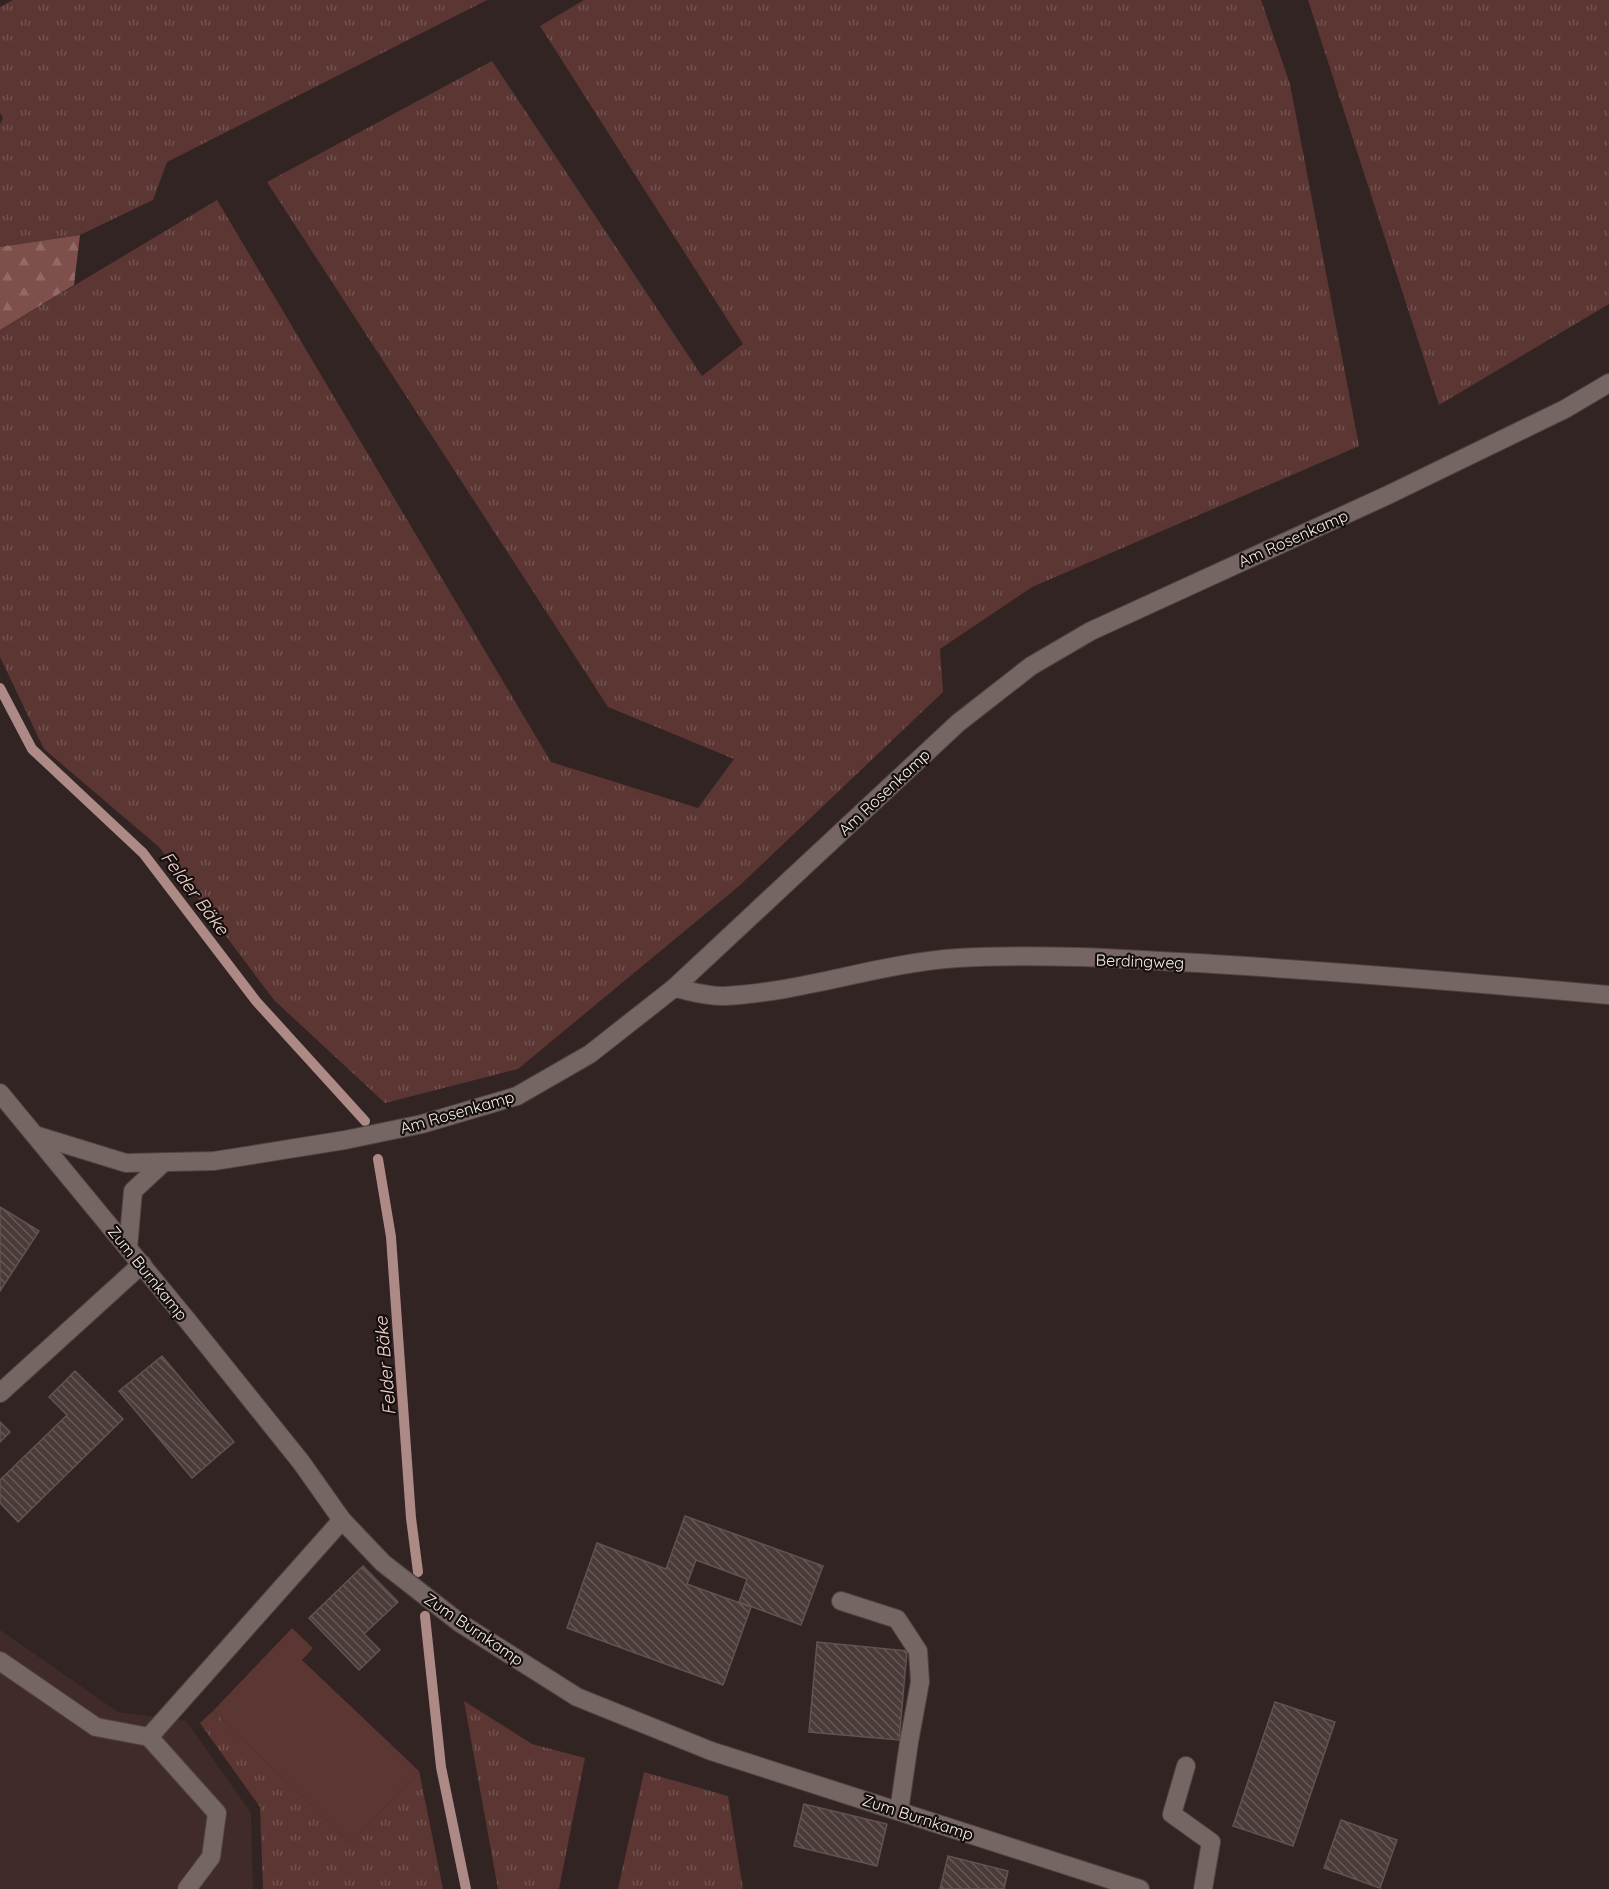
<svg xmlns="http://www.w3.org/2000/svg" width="1609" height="1889" font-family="Quicksand,sans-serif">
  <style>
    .built { fill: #402b2a }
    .grass { fill: url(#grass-tufts) }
    .forest { fill: url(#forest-firs) }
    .pitch { fill: #5b3633 }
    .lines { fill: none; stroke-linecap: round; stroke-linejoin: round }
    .stream { stroke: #ae8a87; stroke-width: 10 }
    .building { fill: url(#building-back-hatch); stroke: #625251; stroke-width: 1.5 }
    .lane-casing { stroke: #4f4342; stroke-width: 20 }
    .street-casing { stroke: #4f4342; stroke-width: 20 }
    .lane { stroke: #756563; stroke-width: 18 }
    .street { stroke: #756563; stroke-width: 18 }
    .labels { text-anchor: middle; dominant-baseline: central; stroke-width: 4.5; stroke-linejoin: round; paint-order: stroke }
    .street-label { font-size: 16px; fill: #f8eeed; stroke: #150f0e }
    .water-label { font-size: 18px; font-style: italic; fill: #f6d5d1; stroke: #150f0e }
  </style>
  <defs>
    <pattern id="grass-tufts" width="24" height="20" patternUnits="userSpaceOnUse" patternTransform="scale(1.5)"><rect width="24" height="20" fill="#5b3633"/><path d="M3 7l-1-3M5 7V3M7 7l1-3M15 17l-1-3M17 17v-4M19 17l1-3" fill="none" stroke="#735351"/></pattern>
    <pattern id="forest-firs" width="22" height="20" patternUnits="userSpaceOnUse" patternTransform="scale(1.5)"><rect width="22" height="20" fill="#7e4f4b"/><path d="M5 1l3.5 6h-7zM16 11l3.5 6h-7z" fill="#916965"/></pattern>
    <pattern id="building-back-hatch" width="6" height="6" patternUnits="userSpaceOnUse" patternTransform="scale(1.5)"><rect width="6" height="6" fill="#4a3b39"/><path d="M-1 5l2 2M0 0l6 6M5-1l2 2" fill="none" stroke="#655856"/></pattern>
  </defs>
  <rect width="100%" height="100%" fill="#322423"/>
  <polygon class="built" points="0,1630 118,1712 186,1721 251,1813 253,1889 0,1889"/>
  <g class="grass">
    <polygon points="13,0 487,0 167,162 153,200 80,235 0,247 0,124 3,118 0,113 0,7"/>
    <polygon points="584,0 1261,0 1290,84 1359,446 1032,587 940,649 943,692 739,886 518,1069 385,1103 274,1000 159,847 44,749 0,657 0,330 217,200 551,762 698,808 734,759 608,707 267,182 492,61 702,376 743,344 540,26"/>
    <polygon points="1308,0 1609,0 1609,304 1439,405"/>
    <polygon points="464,1701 532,1744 585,1758 559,1889 498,1889"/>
    <polygon points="213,1711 351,1843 419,1771 443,1889 263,1889 260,1807 200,1723"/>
    <polygon points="644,1772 728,1796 743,1889 618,1889"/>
  </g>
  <polygon class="forest" points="80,235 74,285 0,330 0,247"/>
  <polygon class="pitch" points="292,1628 313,1648 302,1660 419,1771 351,1843 213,1711"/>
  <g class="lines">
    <g class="stream">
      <polyline points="0,688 32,749 143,853 256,1001 365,1121"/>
      <polyline points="378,1159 391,1237 411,1518 418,1572"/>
      <polyline points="425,1616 441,1767 466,1889"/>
    </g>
  </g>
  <g class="building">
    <polygon points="0,1207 39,1231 0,1291"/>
    <polygon points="162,1356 234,1442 192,1478 119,1391"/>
    <polygon points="75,1371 123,1419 18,1522 0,1503 0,1480 67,1415 49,1397"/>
    <polygon points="0,1422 10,1432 0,1442"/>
    <polygon points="685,1516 823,1566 801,1625 739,1602 747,1579 696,1560 687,1584 751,1607 723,1685 567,1628 597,1543 666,1569"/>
    <polygon points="363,1566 398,1602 364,1634 380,1650 359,1670 309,1618"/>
    <polygon points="817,1642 907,1651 899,1740 809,1732"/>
    <polygon points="1275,1702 1335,1722 1293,1846 1233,1826"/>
    <polygon points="804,1804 887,1824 877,1866 794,1846"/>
    <polygon points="1341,1820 1397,1840 1380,1888 1324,1868"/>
    <polygon points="948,1856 1008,1871 1004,1889 940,1889"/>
  </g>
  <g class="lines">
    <defs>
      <g id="lane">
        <polyline points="0,1393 142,1264"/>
        <polyline points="841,1601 897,1619 918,1651 920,1682 909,1742 899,1811"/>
        <polyline points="0,1661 96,1727 149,1737 342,1520"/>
        <polyline points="149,1737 217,1813 211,1857 187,1889"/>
        <polyline points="1186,1766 1172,1814 1211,1842 1203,1889"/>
      </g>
      <g id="street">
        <path d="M 674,988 C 690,991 709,997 725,996 C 804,992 880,963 958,958 C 1042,953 1130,959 1213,964 C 1345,972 1477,983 1609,995"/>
        <polyline points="0,1093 187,1320 301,1462 342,1520 383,1563 460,1623 577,1697 711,1751 1140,1889"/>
        <polyline points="35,1135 126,1163 214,1161 345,1140 422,1124 517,1096 590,1054 674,988 958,723 1031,666 1091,631 1388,495 1565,409 1609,383"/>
        <polyline points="128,1248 133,1191 164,1162"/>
      </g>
    </defs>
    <use href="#lane" class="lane-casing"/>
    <use href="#street" class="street-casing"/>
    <use href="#lane" class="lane"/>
    <use href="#street" class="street"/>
  </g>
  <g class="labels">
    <g class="street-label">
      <text transform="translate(1293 538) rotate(-24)">Am Rosenkamp</text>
      <text transform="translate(884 792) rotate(-43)">Am Rosenkamp</text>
      <text transform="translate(1140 961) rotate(2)">Berdingweg</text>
      <text transform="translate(457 1112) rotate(-16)">Am Rosenkamp</text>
      <text transform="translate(148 1273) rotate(51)">Zum Burnkamp</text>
      <text transform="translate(474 1629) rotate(34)">Zum Burnkamp</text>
      <text transform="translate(918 1817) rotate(18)">Zum Burnkamp</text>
    </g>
    <g class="water-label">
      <text transform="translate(195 893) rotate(53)">Felder Bäke</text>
      <text transform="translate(385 1366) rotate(-95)">Felder Bäke</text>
    </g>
  </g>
</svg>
